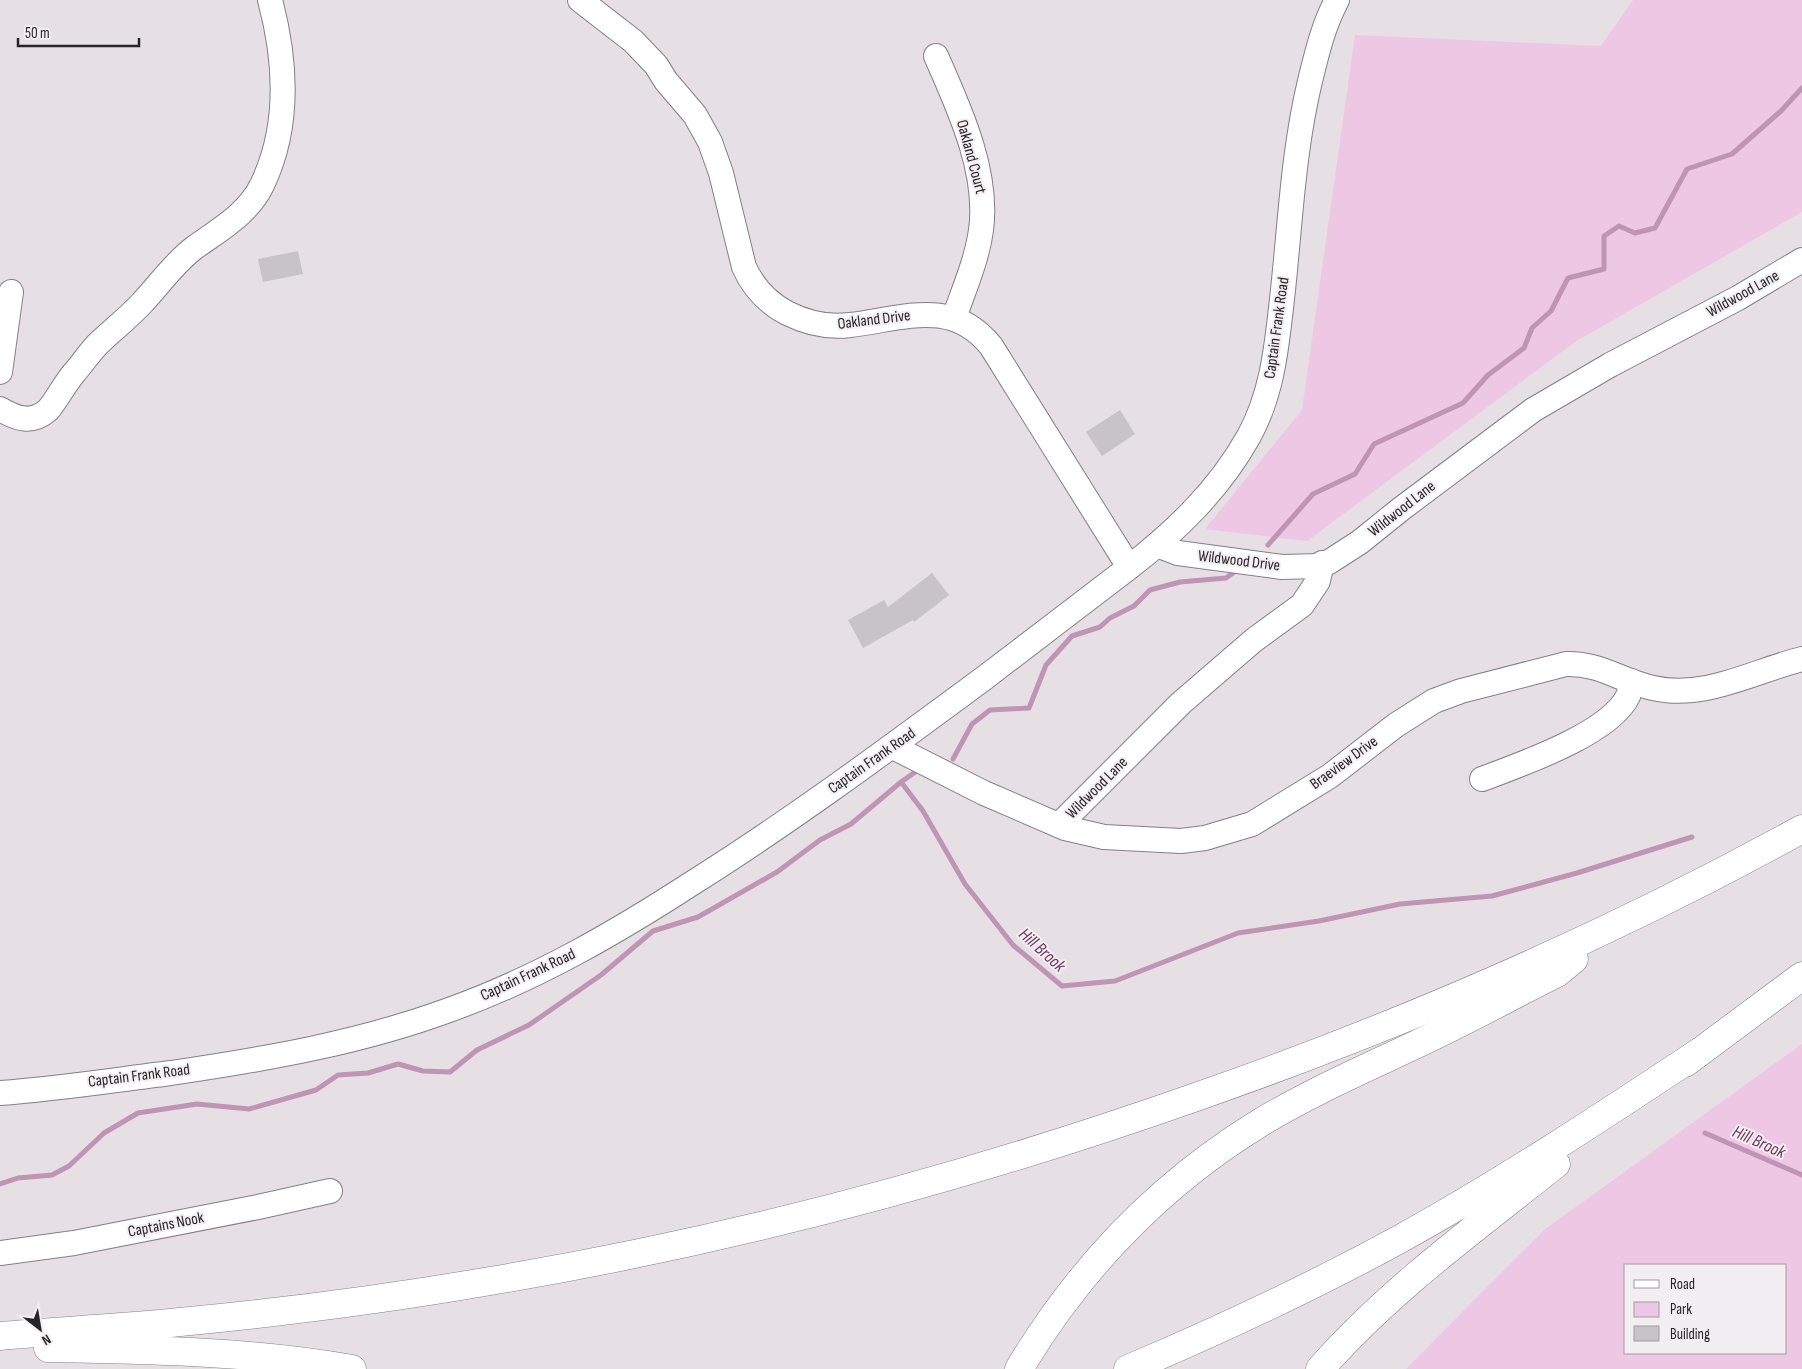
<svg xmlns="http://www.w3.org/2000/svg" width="1802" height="1369" font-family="'Sofia Sans Condensed',sans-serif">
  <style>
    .green { fill: #edc7e3; fill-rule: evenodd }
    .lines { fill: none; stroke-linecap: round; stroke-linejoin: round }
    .stream { stroke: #bf94b4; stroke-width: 5 }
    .building { fill: #c8c3c7 }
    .minor-casing { stroke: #847f83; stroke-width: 26 }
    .highway-casing { stroke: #847f83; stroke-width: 29 }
    .minor { stroke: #fff; stroke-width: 24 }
    .highway { stroke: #fff; stroke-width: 28 }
    .labels { text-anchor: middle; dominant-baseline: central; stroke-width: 4; stroke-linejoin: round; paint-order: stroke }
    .street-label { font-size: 16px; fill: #262425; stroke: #f3eef1 }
    .water-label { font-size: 18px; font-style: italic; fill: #703964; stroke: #f3eef1 }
  </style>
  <rect width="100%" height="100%" fill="#e6e0e4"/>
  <g class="green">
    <polygon points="1633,0 1802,0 1802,212 1575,342 1307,541 1205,529 1302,410 1355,35 1601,46"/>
    <path d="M 1802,1044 L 1802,1369 L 1406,1369 L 1544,1230 ZM 1786,1265 L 1786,1353 L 1626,1353 L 1626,1265 Z"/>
  </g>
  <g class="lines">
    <g class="stream">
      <polyline points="1268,545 1313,494 1355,474 1374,444 1463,403 1488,375 1524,348 1532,328 1551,311 1568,278 1604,269 1604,236 1619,226 1635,233 1655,228 1687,169 1732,154 1781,111 1802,88"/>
      <polyline points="953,759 972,724 990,710 1029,708 1046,665 1072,636 1100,627 1110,618 1134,606 1150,590 1180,582 1226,578 1233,573"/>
      <polyline points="901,782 923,811 965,884 1013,945 1062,986 1115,981 1238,933 1319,921 1400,904 1492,896 1577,873 1692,837"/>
      <polyline points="1705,1133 1802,1175"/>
      <polyline points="0,1184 18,1178 52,1175 69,1166 104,1133 138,1113 197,1104 249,1109 316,1090 338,1075 368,1073 398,1064 423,1071 450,1072 477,1050 529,1025 601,975 653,931 698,917 777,872 820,840 851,824 901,782 921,768"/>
    </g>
  </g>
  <g class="building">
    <polygon points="298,251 303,274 263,282 258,259"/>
    <polygon points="1120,410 1135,434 1102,456 1086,432"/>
    <polygon points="932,573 949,595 914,622 913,620 863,648 848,620 884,600 888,607"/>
  </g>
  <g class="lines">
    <defs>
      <g id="minor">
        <path d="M 580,0 L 633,41 L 656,65 L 666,81 L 695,115 L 710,142 L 721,173 L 744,267 C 753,287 768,303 787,313 C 807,323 827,328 850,325 C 903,319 951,297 991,346 L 1129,567"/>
        <path d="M 936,56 C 959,108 989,172 981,230 C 977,260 964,289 954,318"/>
        <polyline points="0,372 11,292"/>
        <path d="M 0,409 C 17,419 32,424 48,410 C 54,404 66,382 74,373 C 83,363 91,350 101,341 C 115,328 129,317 142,303 C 159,285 174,263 194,248 C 219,230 248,214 262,185 C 290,127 286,60 270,0"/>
        <polyline points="1157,545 1178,553 1282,567 1318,566 1329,562 1360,542 1401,509 1533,410 1610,365 1738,298 1802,260"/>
        <path d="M 893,747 L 984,793 L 1065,828 L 1104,837 L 1181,841 L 1205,838 L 1252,824 L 1330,776 L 1396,725 L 1434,701 L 1461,691 L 1566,664 C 1600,663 1621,681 1653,688 C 1704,700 1754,671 1802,659"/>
        <path d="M 1482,779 C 1519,765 1610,734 1628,696 C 1630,692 1630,685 1631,681"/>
        <polyline points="1059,825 1181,703 1254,640 1302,605 1318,581 1322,563"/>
        <path d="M 0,1093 C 57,1089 114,1080 171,1073 C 266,1059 359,1043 449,1010 C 536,979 617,932 694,882 C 794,819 888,749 983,679 C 1031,642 1079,606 1127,569 C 1175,532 1219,490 1249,436 C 1271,396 1276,353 1281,308 C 1290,232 1292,156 1310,81 C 1317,53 1323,26 1337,0"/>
        <polyline points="0,1253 74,1243 258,1207 330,1191"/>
      </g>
      <g id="highway">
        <polyline points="1685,1063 1802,976"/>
        <path d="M 0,1336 C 60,1331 120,1328 180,1322 C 284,1312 387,1299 490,1281 C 730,1241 966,1178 1196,1097 C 1405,1024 1608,936 1802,829"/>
        <path d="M 48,1348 C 150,1350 251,1351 352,1369"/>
        <path d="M 1019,1369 C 1080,1267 1161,1183 1263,1121 C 1313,1091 1367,1068 1419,1043 C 1466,1021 1511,996 1557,973 L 1574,959"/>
        <path d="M 1128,1369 C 1220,1330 1312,1287 1400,1239 C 1503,1182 1600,1118 1698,1053"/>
        <path d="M 1320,1369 C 1390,1290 1474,1229 1556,1164"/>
      </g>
    </defs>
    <use href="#minor" class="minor-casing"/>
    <use href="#highway" class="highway-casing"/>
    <use href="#minor" class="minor"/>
    <use href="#highway" class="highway"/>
  </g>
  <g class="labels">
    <g class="street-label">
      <text transform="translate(971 157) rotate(75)">Oakland Court</text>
      <text transform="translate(1743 294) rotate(-29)">Wildwood Lane</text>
      <text transform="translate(874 320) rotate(-7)">Oakland Drive</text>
      <text transform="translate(1277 328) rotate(-82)">Captain Frank Road</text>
      <text transform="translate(1402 509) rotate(-38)">Wildwood Lane</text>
      <text transform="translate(1239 561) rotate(7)">Wildwood Drive</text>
      <text transform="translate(872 761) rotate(-35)">Captain Frank Road</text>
      <text transform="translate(1344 763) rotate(-36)">Braeview Drive</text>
      <text transform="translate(1097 788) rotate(-45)">Wildwood Lane</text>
      <text transform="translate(528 975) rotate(-25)">Captain Frank Road</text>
      <text transform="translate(139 1076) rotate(-7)">Captain Frank Road</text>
      <text transform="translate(166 1225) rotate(-11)">Captains Nook</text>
    </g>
    <g class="water-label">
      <text transform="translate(1042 950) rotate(42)">Hill Brook</text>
      <text transform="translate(1759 1142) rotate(24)">Hill Brook</text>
    </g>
  </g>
  <rect x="1624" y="1264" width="162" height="90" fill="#f3eef1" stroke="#a19d9f"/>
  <rect x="1634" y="1280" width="25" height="8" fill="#ffffff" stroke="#a19d9f"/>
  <text x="1670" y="1289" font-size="15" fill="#262425">Road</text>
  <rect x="1634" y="1302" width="25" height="15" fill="#edc7e3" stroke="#a19d9f"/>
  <text x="1670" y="1314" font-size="15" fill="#262425">Park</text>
  <rect x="1634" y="1326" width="25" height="15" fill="#c8c3c7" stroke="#a19d9f"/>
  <text x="1670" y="1339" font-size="15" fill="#262425">Building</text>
  <g transform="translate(40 1329) rotate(149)" stroke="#f3eef1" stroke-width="4" paint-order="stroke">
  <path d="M0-4L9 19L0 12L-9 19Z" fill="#262425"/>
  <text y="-8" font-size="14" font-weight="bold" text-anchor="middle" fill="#262425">N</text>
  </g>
  <path d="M18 38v8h121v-8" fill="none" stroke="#262425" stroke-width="2.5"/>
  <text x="25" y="38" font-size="15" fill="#262425" stroke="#f3eef1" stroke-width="4" paint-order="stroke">50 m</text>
</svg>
